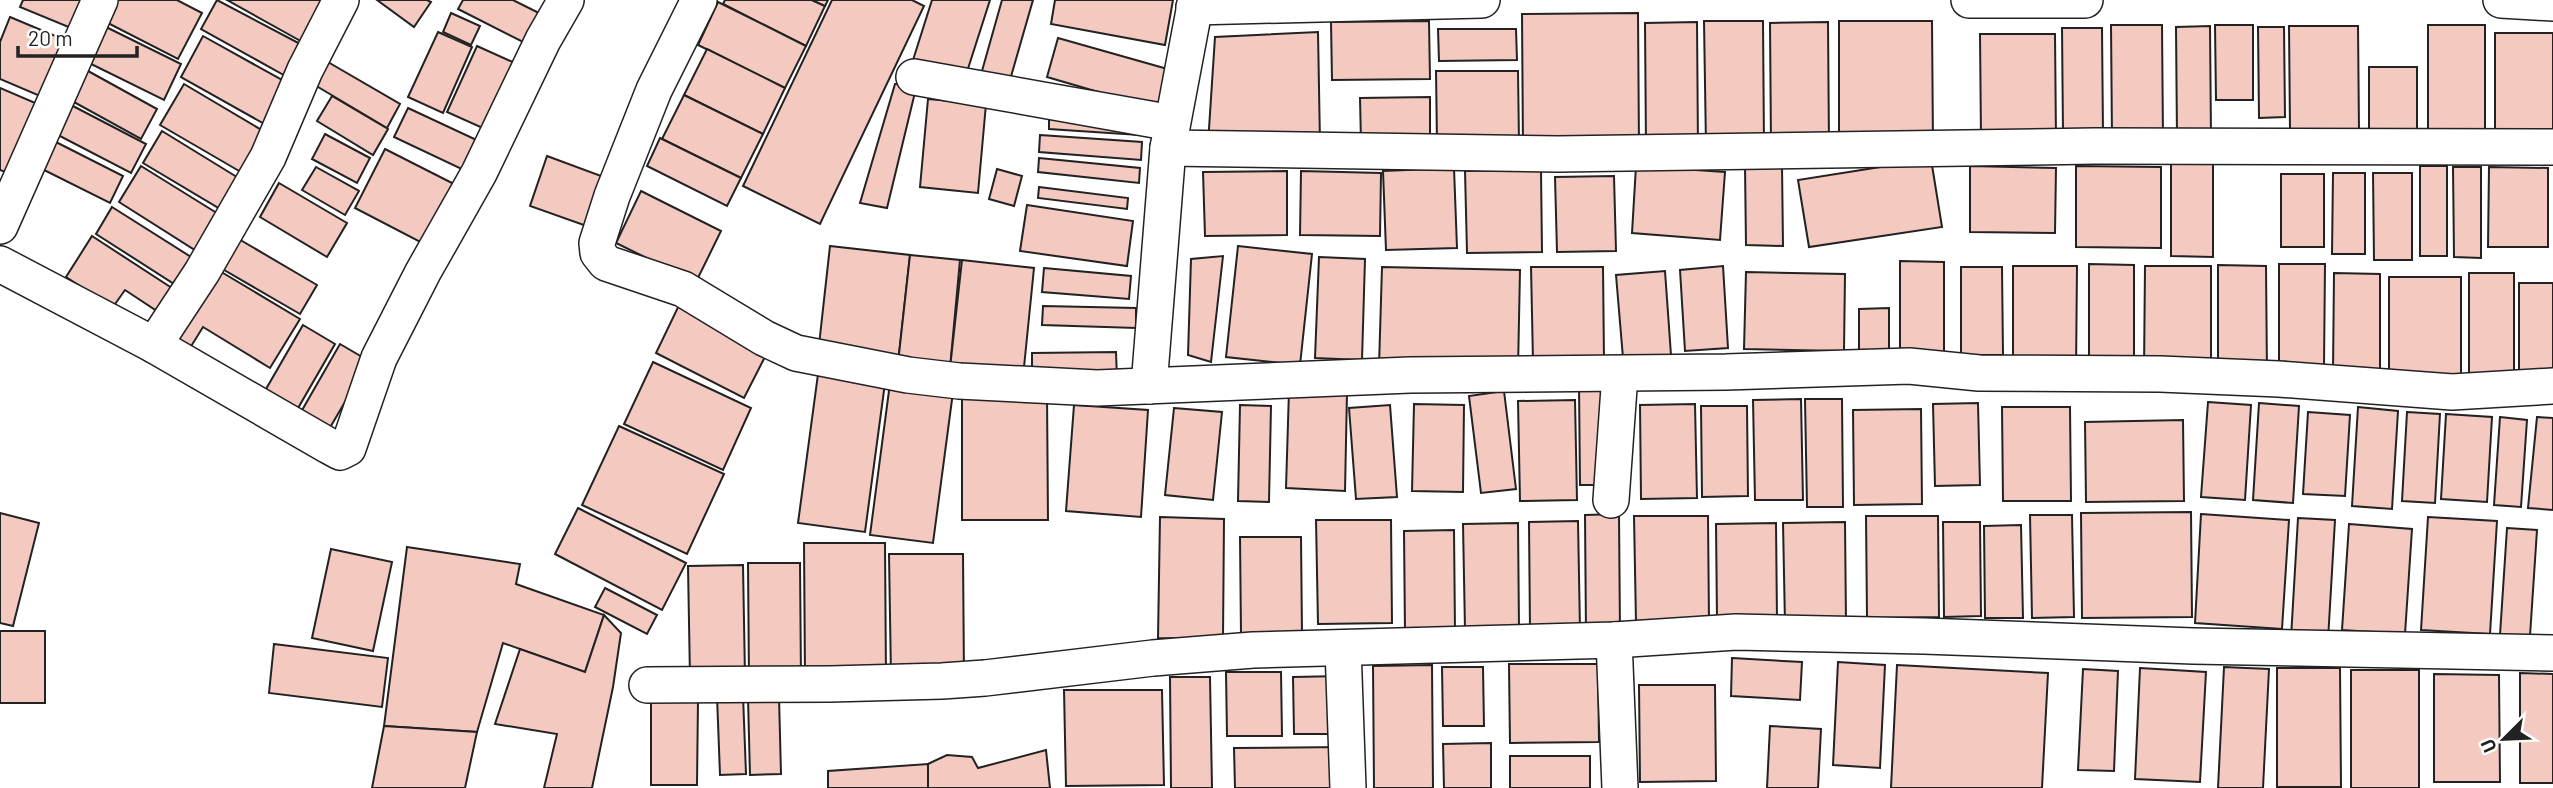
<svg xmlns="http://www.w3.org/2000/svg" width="2553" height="788" font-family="Barlow,sans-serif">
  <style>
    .building { fill: #f3c9c0; stroke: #222; stroke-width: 2 }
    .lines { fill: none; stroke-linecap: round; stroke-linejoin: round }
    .street-casing { stroke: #222; stroke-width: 38 }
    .street { stroke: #fff; stroke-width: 35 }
  </style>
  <rect width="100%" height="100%" fill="#fff"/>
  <g class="building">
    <polygon points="23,0 97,0 83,33 20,7"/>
    <polygon points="109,0 177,0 202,13 178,59 100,19"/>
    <polygon points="217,0 306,47 289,78 201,29"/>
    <polygon points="227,0 329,0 306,44"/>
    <polygon points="377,0 427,0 431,2 414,27"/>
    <polygon points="463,0 513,0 541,14 527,44 458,9"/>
    <polygon points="725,0 812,0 825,6 806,46 723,4"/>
    <polygon points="812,0 828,0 825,6"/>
    <polygon points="832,0 912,0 924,6 820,224 743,186"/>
    <polygon points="932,0 990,0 965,78 913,60"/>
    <polygon points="1002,0 1033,0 1008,87 980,78"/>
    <polygon points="1055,0 1173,0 1165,45 1051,24"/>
    <polygon points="718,2 806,46 785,88 698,45"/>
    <polygon points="451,13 480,26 471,45 443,32"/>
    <polygon points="1638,13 1639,148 1523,148 1522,14"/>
    <polygon points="10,17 77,45 54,102 0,79 0,42"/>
    <polygon points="1429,21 1430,79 1332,80 1331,22"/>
    <polygon points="1704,21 1763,21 1764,146 1706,146"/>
    <polygon points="1839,21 1932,21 1933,145 1839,146"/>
    <polygon points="1697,22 1698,148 1646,148 1645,23"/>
    <polygon points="1828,22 1829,146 1771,147 1770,23"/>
    <polygon points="102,25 181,64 164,100 85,61"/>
    <polygon points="2111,25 2162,25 2163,138 2112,139"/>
    <polygon points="2215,25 2253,25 2253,100 2216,100"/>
    <rect x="2428" y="25" width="57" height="109"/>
    <polygon points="2210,26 2211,137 2177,138 2176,27"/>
    <polygon points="2289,26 2358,26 2359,131 2290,130"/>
    <polygon points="2258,27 2284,27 2285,117 2259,118"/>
    <polygon points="2062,28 2102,28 2103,133 2063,133"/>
    <polygon points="1438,29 1516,29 1517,60 1439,61"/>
    <polygon points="438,32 472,47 443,113 408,97"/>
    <polygon points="1318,32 1320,143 1208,144 1215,37"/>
    <rect x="2495" y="33" width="58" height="106"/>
    <polygon points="1980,34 2055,34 2056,140 1981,140"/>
    <polygon points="203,36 291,85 268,126 181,77"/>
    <polygon points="1058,38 1171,70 1160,110 1047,77"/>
    <polygon points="477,46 517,64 487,130 447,112"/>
    <polygon points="707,49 785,88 763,134 684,95"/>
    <polygon points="321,58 400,104 387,128 308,81"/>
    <polygon points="79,66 157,109 141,139 63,96"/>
    <rect x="2369" y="67" width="48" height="72"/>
    <polygon points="1436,71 1518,71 1519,143 1437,143"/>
    <polygon points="184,84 270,135 246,175 160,125"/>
    <polygon points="895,84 917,84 887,208 860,203"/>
    <polygon points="0,88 47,108 18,177 0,170"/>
    <polygon points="684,95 763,134 741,178 662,139"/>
    <polygon points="332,96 388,129 373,155 317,121"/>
    <polygon points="1430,97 1430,141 1361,142 1360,98"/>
    <polygon points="928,99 986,104 978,193 920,187"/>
    <polygon points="71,105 146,144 131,173 56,134"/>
    <polygon points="408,108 483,143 470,173 394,137"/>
    <polygon points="1049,119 1139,125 1139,135 1049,129"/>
    <polygon points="162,131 245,182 227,213 143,163"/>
    <polygon points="325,134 370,158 357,183 312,159"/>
    <polygon points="1040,135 1142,142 1141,160 1039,152"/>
    <polygon points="660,138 741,178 727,206 647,166"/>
    <polygon points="50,139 123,176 110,203 36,166"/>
    <polygon points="385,149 456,185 426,245 355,208"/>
    <polygon points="547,156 612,180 595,229 530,206"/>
    <polygon points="1039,158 1140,168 1139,183 1038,172"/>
    <polygon points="1931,159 1942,227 1809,247 1798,180"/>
    <polygon points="2171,162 2213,162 2213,257 2171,256"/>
    <polygon points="1782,165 1783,246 1746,245 1745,166"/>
    <polygon points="141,166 220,215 198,252 119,202"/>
    <polygon points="1636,166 1725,172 1720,240 1632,233"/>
    <polygon points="1970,166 2056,168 2055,233 1970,232"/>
    <polygon points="2076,166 2161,167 2161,248 2076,247"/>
    <rect x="2420" y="166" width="27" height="90"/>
    <polygon points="316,167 359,191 345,215 302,190"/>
    <polygon points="2453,167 2481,167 2481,258 2454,257"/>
    <polygon points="2489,167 2548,168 2548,247 2488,247"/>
    <polygon points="1454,168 1457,248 1386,250 1383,171"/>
    <polygon points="997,169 1022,176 1014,206 989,199"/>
    <polygon points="1541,170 1542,252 1467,253 1465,171"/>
    <polygon points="1287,171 1287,235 1205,236 1203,172"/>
    <polygon points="1301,171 1381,173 1380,236 1300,235"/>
    <polygon points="2333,173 2365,173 2365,254 2332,254"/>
    <polygon points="2373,173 2412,173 2412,260 2374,260"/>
    <rect x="2281" y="174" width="43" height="73"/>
    <polygon points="1614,176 1616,251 1557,252 1555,177"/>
    <polygon points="279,183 347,223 327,257 260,217"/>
    <polygon points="1039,187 1128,198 1127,209 1038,198"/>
    <polygon points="641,191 721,231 696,282 616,243"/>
    <polygon points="1027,205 1133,221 1127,266 1020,251"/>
    <polygon points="112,207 199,262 182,289 96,234"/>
    <polygon points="92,236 178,292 163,315 125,290 113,307 66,277"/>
    <polygon points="237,238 317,285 300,314 219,267"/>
    <polygon points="830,246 910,255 898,363 818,354"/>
    <polygon points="1238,246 1312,254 1300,365 1226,357"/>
    <polygon points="910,255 960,260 950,368 898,363"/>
    <polygon points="1223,256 1211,362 1188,355 1191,259"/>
    <polygon points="1319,257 1365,259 1362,360 1315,358"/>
    <polygon points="962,260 1034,268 1023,377 950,368"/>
    <polygon points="1900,261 1944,262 1944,357 1900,357"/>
    <polygon points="2089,264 2134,265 2134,370 2089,370"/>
    <polygon points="2279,264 2325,264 2324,367 2279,366"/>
    <polygon points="2218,265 2266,266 2267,374 2218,374"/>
    <polygon points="1723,266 1728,348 1685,351 1680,270"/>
    <polygon points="2013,266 2077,266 2076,373 2013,373"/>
    <polygon points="2145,266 2211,266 2211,371 2144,371"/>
    <polygon points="1382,267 1520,270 1518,369 1379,366"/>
    <polygon points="1531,267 1603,267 1604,360 1533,361"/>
    <polygon points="1961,267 2002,267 2003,355 1961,355"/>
    <polygon points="1044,268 1131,276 1129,299 1042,292"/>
    <polygon points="218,270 300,319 270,368 203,327 190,348 176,340"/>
    <polygon points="1665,271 1671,355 1623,358 1616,275"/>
    <polygon points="1746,272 1845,274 1844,351 1744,349"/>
    <polygon points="2334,273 2380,274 2380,373 2333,372"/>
    <rect x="2469" y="273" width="45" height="107"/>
    <polygon points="2389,277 2461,277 2461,375 2389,374"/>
    <polygon points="2519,283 2553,283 2553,380 2519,379"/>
    <polygon points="681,301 770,347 744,398 656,353"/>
    <polygon points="1043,306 1136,308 1136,328 1042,325"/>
    <polygon points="1889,308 1889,350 1859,350 1859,309"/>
    <polygon points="303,325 335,344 294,415 262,396"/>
    <polygon points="340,344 369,361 325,436 297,419"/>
    <polygon points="1116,352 1117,379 1032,380 1032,353"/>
    <polygon points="653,362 751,408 723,470 624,424"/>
    <polygon points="818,374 885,383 865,532 798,523"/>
    <polygon points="890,383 953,392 933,543 870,535"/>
    <polygon points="1607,384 1608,485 1580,485 1579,385"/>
    <polygon points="1289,390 1347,392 1345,491 1286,488"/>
    <polygon points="1504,391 1516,489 1481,493 1469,396"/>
    <polygon points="962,394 1047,394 1048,520 962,520"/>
    <polygon points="1801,399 1803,500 1755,500 1753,400"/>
    <polygon points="1805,399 1842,399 1843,507 1807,507"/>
    <polygon points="1575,400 1577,500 1520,501 1518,401"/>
    <polygon points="2208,402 2251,405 2245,500 2201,497"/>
    <polygon points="1978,403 1980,485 1935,486 1933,404"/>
    <polygon points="2259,403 2299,406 2293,503 2253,500"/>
    <polygon points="1414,404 1464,405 1463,492 1412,491"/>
    <polygon points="1695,404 1697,498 1641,499 1640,405"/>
    <polygon points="1074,405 1148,410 1141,517 1066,511"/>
    <polygon points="1240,405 1271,406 1269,502 1238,501"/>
    <polygon points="1390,405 1397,497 1356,499 1349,408"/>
    <polygon points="1701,406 1747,406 1748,496 1702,497"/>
    <polygon points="2002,407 2070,407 2071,501 2003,501"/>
    <polygon points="2358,407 2398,411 2392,509 2352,506"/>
    <polygon points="1174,408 1222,412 1213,500 1165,495"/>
    <polygon points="1921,409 1922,504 1854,505 1853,410"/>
    <polygon points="2308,412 2350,415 2345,496 2303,494"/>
    <polygon points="2407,412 2440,414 2435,503 2402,501"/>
    <polygon points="2446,414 2492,417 2487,502 2441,499"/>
    <polygon points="2500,417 2527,420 2521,507 2494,505"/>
    <polygon points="2537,417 2553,418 2553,510 2528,508"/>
    <polygon points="2183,420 2184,501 2086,502 2085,422"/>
    <polygon points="619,426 724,474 687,554 582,505"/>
    <polygon points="578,508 686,563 662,610 555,554"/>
    <polygon points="2191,512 2192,617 2082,618 2081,513"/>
    <polygon points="0,513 39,523 13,626 0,623"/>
    <polygon points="1619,514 1620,633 1586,634 1585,515"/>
    <polygon points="2201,514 2289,520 2282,629 2195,623"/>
    <polygon points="2030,515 2072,515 2074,617 2032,618"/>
    <polygon points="1634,516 1708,516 1709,622 1636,623"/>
    <polygon points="1866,516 1938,516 1939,617 1867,618"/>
    <polygon points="1160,517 1224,519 1223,639 1158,638"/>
    <polygon points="2428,517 2497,521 2490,634 2421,630"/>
    <polygon points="2298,518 2335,520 2328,640 2291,638"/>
    <polygon points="1316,520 1391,520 1392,623 1318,624"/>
    <polygon points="1578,521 1580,630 1530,630 1529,522"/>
    <polygon points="1845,522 1846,623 1785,624 1783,523"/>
    <polygon points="1943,522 1980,522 1981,616 1944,617"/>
    <polygon points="1518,523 1519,629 1465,630 1463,524"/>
    <polygon points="1776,523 1777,619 1717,619 1716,524"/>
    <polygon points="2349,524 2412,529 2405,634 2342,630"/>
    <polygon points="2021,525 2023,618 1985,618 1984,526"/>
    <polygon points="2507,528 2537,530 2530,636 2500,635"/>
    <polygon points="1454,530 1455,632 1405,633 1404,531"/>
    <polygon points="1240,537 1301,537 1302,634 1241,635"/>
    <polygon points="804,543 885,543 886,679 805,679"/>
    <polygon points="407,547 520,564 516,584 604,615 585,672 503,643 477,732 384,726"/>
    <polygon points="331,549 392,562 373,651 312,638"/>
    <polygon points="889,554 963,554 964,677 891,677"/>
    <polygon points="748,563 800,563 801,680 749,680"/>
    <polygon points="743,565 745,677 690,678 688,566"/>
    <polygon points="605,588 657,615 647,634 595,607"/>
    <polygon points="604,615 621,633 613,687 592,788 544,788 557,734 495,724 520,649 585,672"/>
    <rect x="0" y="631" width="45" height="72"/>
    <polygon points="274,644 388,658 382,707 269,693"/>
    <polygon points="1732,658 1802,662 1800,700 1731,696"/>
    <polygon points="1838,662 1885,665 1880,768 1833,765"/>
    <polygon points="1509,664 1598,664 1599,742 1510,743"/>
    <polygon points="1432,665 1433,788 1374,788 1373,666"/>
    <polygon points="1897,665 2048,673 2042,788 1891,788"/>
    <polygon points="1442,667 1483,667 1484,726 1443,726"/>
    <polygon points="2224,667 2269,669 2263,788 2218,788"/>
    <polygon points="2140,668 2206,672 2200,782 2135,779"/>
    <polygon points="2277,668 2340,668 2341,787 2277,787"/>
    <polygon points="2083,669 2118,671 2114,771 2078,770"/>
    <rect x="2351" y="670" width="68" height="118"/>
    <polygon points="1226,672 1281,672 1282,736 1227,736"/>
    <polygon points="2520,673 2553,674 2553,783 2520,783"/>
    <polygon points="2434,674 2499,675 2500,782 2434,782"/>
    <polygon points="1342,676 1342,734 1294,734 1293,677"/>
    <polygon points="1170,677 1210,677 1212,788 1171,788"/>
    <polygon points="1639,685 1715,685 1716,781 1640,782"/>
    <polygon points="1064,690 1162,690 1164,785 1066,786"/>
    <polygon points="743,695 746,774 720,775 717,696"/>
    <polygon points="779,697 781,774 750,775 748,698"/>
    <polygon points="651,699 698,700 697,785 651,785"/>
    <polygon points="384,726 477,732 465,788 372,788"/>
    <polygon points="1770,726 1821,729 1818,788 1767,788"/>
    <polygon points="1491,743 1491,788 1444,788 1443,744"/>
    <polygon points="1345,747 1345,788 1235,788 1234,748"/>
    <polygon points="1046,750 1050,788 928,788 928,764 947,755 972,757 978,768"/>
    <rect x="1510" y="756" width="80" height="32"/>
    <polygon points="928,764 928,788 828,788 828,771"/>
  </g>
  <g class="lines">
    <defs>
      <g id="street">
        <polyline points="699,0 654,90 612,196 597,243 598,253 606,263 683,289 764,338 796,353 908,375 959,381 1097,388 1410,375 1726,372 1909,366 1979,373 2160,374 2279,379 2452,392 2553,386"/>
        <polyline points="1969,0 2085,0"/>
        <polyline points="2501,0 2553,3"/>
        <polyline points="1194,7 1482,0"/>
        <polyline points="914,77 1172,123"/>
        <polyline points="1168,148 1558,154 2095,146 2553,147"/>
        <polyline points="0,226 100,0"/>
        <polyline points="0,264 154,345 329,446 340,452 348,448 379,358 423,272 479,173 543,40 566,0"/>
        <polyline points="154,345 202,272 268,157 305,70 341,0"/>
        <polyline points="1149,386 1168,148 1196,0"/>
        <polyline points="1611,500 1620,374"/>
        <polyline points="1614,640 1620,788"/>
        <polyline points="1343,648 1348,788"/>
        <polyline points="647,685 830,684 942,681 985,678 1153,658 1253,650 1614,640 1736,632 1924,636 2193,646 2553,653"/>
      </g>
    </defs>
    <use href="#street" class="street-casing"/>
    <use href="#street" class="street"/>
  </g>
  <g transform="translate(2504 739) rotate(246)" stroke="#ffffff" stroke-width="5" paint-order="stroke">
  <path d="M0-5L12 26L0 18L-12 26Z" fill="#222222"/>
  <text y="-10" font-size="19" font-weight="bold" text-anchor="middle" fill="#222222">U</text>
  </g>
  <path d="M18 46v10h119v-10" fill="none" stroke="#222222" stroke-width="3.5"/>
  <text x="28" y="46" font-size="21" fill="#222222" stroke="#ffffff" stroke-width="5" paint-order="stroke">20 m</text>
</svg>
